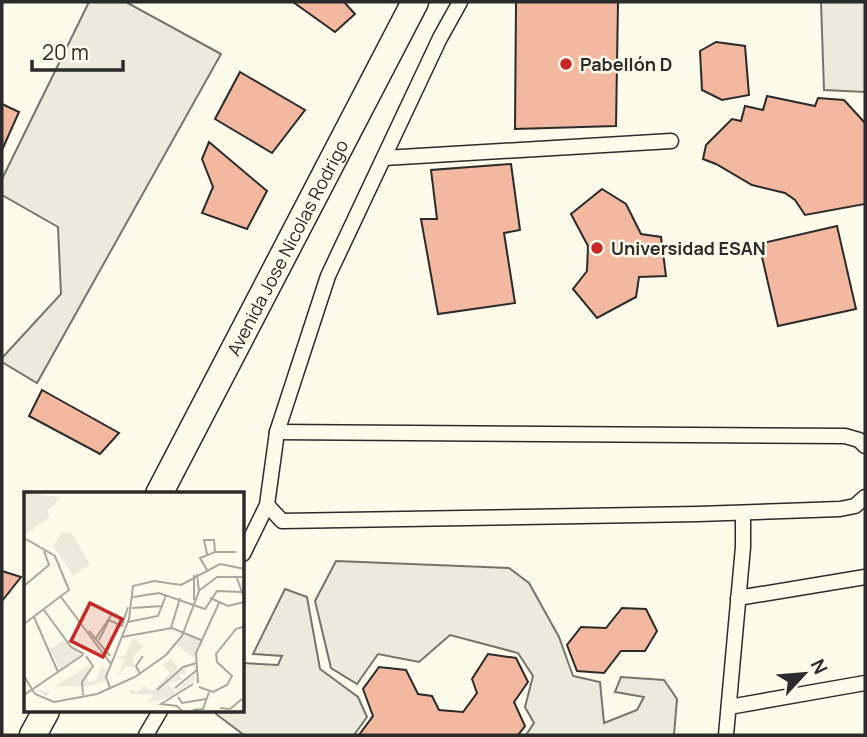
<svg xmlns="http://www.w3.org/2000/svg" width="867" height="737" font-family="Manrope,sans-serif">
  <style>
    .green { fill: #ecebdb; stroke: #74746e; stroke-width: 2 }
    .building { fill: #f2b8a0; stroke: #2b2b2b; stroke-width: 2 }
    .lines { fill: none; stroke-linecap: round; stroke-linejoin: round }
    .service-casing { stroke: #2b2b2b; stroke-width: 17 }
    .minor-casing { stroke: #2b2b2b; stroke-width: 29 }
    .service { stroke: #fdfbea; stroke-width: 14 }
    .minor { stroke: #fdfbea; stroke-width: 26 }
    .poi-dot { fill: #c62828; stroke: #fdfbea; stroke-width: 2.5 }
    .labels { text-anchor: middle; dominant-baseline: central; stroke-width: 5; stroke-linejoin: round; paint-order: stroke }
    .poi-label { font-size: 18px; font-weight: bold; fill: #2b2b2b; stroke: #fdfbea; text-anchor: start }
    .street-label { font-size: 18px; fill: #2b2b2b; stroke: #fdfbea }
    .inset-road { fill: none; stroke: #a9a89e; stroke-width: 2 }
    .view { fill: #c62828; fill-opacity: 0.15; stroke: #c62828; stroke-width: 3.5 }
    .inset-edge { fill: none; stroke: #2b2b2b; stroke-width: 3.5 }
  </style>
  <rect width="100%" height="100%" fill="#fdfbea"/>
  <g class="green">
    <polygon points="89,2 126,2 221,54 37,383 2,362 2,358 61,294 58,227 2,195 2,179"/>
    <polygon points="821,2 865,2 865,92 824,90"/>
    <polygon points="336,561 509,568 529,583 559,637 573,676 600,682 604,723 637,710 644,697 615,692 621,677 664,680 677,699 674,735 526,735 534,723 525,707 533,676 518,653 450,635 419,662 378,654 357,684 331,668 315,601"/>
    <polygon points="285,589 307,597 320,669 358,697 367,717 354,735 244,735 216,714 217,711 243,711 243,663 278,665 282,656 253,654"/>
  </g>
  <g class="building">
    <polygon points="293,2 344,2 355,14 335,32"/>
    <polygon points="516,2 618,2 616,126 515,129"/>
    <polygon points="716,42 745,46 749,95 722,100 702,90 700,51"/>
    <polygon points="240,72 305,110 272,153 215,119"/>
    <polygon points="767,96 815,106 818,98 844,100 865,123 865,204 805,215 795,200 785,193 752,185 716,164 703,159 706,145 732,119 741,121 745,106 763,110"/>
    <polygon points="2,104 19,112 2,150"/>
    <polygon points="209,142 267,191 247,229 202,213 213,187 202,159"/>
    <polygon points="511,164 520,230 504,233 515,303 438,314 421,219 437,219 431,170"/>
    <polygon points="602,189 626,204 641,234 661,237 666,276 639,277 636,297 597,318 573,289 587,271 588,246 571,214"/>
    <polygon points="837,226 856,309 778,326 759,244"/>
    <polygon points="42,390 119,433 100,454 29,416"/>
    <polygon points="2,571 21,577 2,601"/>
    <polygon points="622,608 646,609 657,631 645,651 621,651 604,673 577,671 567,645 581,627 606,628"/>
    <polygon points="488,654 516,658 528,682 514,702 525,726 518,735 359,735 373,716 363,689 379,667 406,670 418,694 432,696 439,710 463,712 477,693 472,679"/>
  </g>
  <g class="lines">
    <defs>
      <g id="service">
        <polyline points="384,158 671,141"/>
        <polyline points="277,432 845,436 859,440 865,446"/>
        <polyline points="267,505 282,521 698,514 840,509 855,506 865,497"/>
        <polyline points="243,554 267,505 277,432 328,276 440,38 460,2"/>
        <polyline points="738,598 865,577"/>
        <polyline points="729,707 865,683"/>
        <polyline points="146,735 160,711"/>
        <polyline points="726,735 743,547 743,513"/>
      </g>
      <g id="minor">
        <path id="s1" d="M 159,494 L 415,2"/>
        <polyline points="33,735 46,711"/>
      </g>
    </defs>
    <use href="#service" class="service-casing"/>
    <use href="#minor" class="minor-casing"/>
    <use href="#service" class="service"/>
    <use href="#minor" class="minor"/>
  </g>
  <g class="poi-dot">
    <circle cx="566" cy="64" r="7"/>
    <circle cx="597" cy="248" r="7"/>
  </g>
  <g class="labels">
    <g class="poi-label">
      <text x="580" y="64">Pabellón D</text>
      <text x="611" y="248">Universidad ESAN</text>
    </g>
    <g class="street-label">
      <text stroke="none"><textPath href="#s1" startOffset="278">Avenida Jose Nicolas Rodrigo</textPath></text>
    </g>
  </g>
  <g transform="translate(24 492)">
    <rect width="220" height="220" fill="#fdfbea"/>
    <path d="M 0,1 L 37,5 L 24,18 L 25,26 L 0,43 ZM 38,40 L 47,41 L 66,72 L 49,84 L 29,54 ZM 160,141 L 176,148 L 170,166 L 153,153 ZM 110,145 L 119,155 L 109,164 L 111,176 L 102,174 L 92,185 L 101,168 L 92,164 L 100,164 ZM 40,148 L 57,163 L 36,178 L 26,157 ZM 147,166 L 154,176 L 131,200 L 158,176 L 171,173 L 172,178 L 170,180 L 169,174 L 160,177 L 163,182 L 154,183 L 159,187 L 144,192 L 151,200 L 171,182 L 170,189 L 149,202 L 155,203 L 123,211 L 130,203 L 106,202 L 107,197 L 113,200 L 121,193 L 124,198 L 130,198 L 146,181 L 139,173 ZM 68,171 L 62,184 L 65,191 L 73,187 L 77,174 L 84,178 L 81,189 L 62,195 L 34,194 L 22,204 L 11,197 L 27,200 L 32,194 Z" fill="#ecebdb"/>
    <path class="inset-road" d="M 0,46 L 31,64 L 45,98 L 0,132M 183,62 L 180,48 L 190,48 L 191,60M 183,78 L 176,66 L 191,60 L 212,60M 213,86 L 221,109M 0,94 L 25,73 L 20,59M 176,98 L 193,85 L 218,85M 37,105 L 87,172M 109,105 L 135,101 L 181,117 L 193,99 L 218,100M 186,106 L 204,114 L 220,110M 170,108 L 170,83M 108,116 L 139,114M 20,118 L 47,155 L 60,162M 10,125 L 34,180M 85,128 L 98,134 L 104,115M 104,130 L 134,124 L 142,103M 147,136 L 156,106M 65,139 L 86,164M 98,145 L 148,136 L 177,148M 72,146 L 88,122M 75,148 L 85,128M 116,182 L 112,174 L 119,164M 0,184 L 11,202 L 30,210 L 73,202 L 111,185 L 142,163 L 158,144 L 175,99 L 173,82M 174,191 L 172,161 L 195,111M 175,195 L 189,200 L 203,193 L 208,184 L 193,170 L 192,162 L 212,137 L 221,134M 86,196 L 82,185 L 105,127 L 109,94 L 130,89 L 157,93 L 196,72 L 221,77M 151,196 L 173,178M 133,198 L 159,175 L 172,171M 0,203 L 59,163M 59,203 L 58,190 L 69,174 L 62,164M 154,205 L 158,211 L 182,207M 196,216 L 206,217 L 218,207M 169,218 L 179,217 L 185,200M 159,220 L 153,214 L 137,212 L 169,192"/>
    <path class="view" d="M 66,111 L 98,127 L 79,165 L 47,149 Z"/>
    <rect width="220" height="220" class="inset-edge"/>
  </g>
  <rect width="867" height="737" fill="none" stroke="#2b2b2b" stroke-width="7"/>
  <g transform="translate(804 674) rotate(64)" stroke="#fdfbea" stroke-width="5" paint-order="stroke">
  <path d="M0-5L12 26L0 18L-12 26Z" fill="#2b2b2b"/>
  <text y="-10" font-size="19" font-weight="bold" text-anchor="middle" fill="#2b2b2b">N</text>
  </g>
  <path d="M32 60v10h91v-10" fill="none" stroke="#2b2b2b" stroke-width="3.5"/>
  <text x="42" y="60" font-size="21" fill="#2b2b2b" stroke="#fdfbea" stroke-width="5" paint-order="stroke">20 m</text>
</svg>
